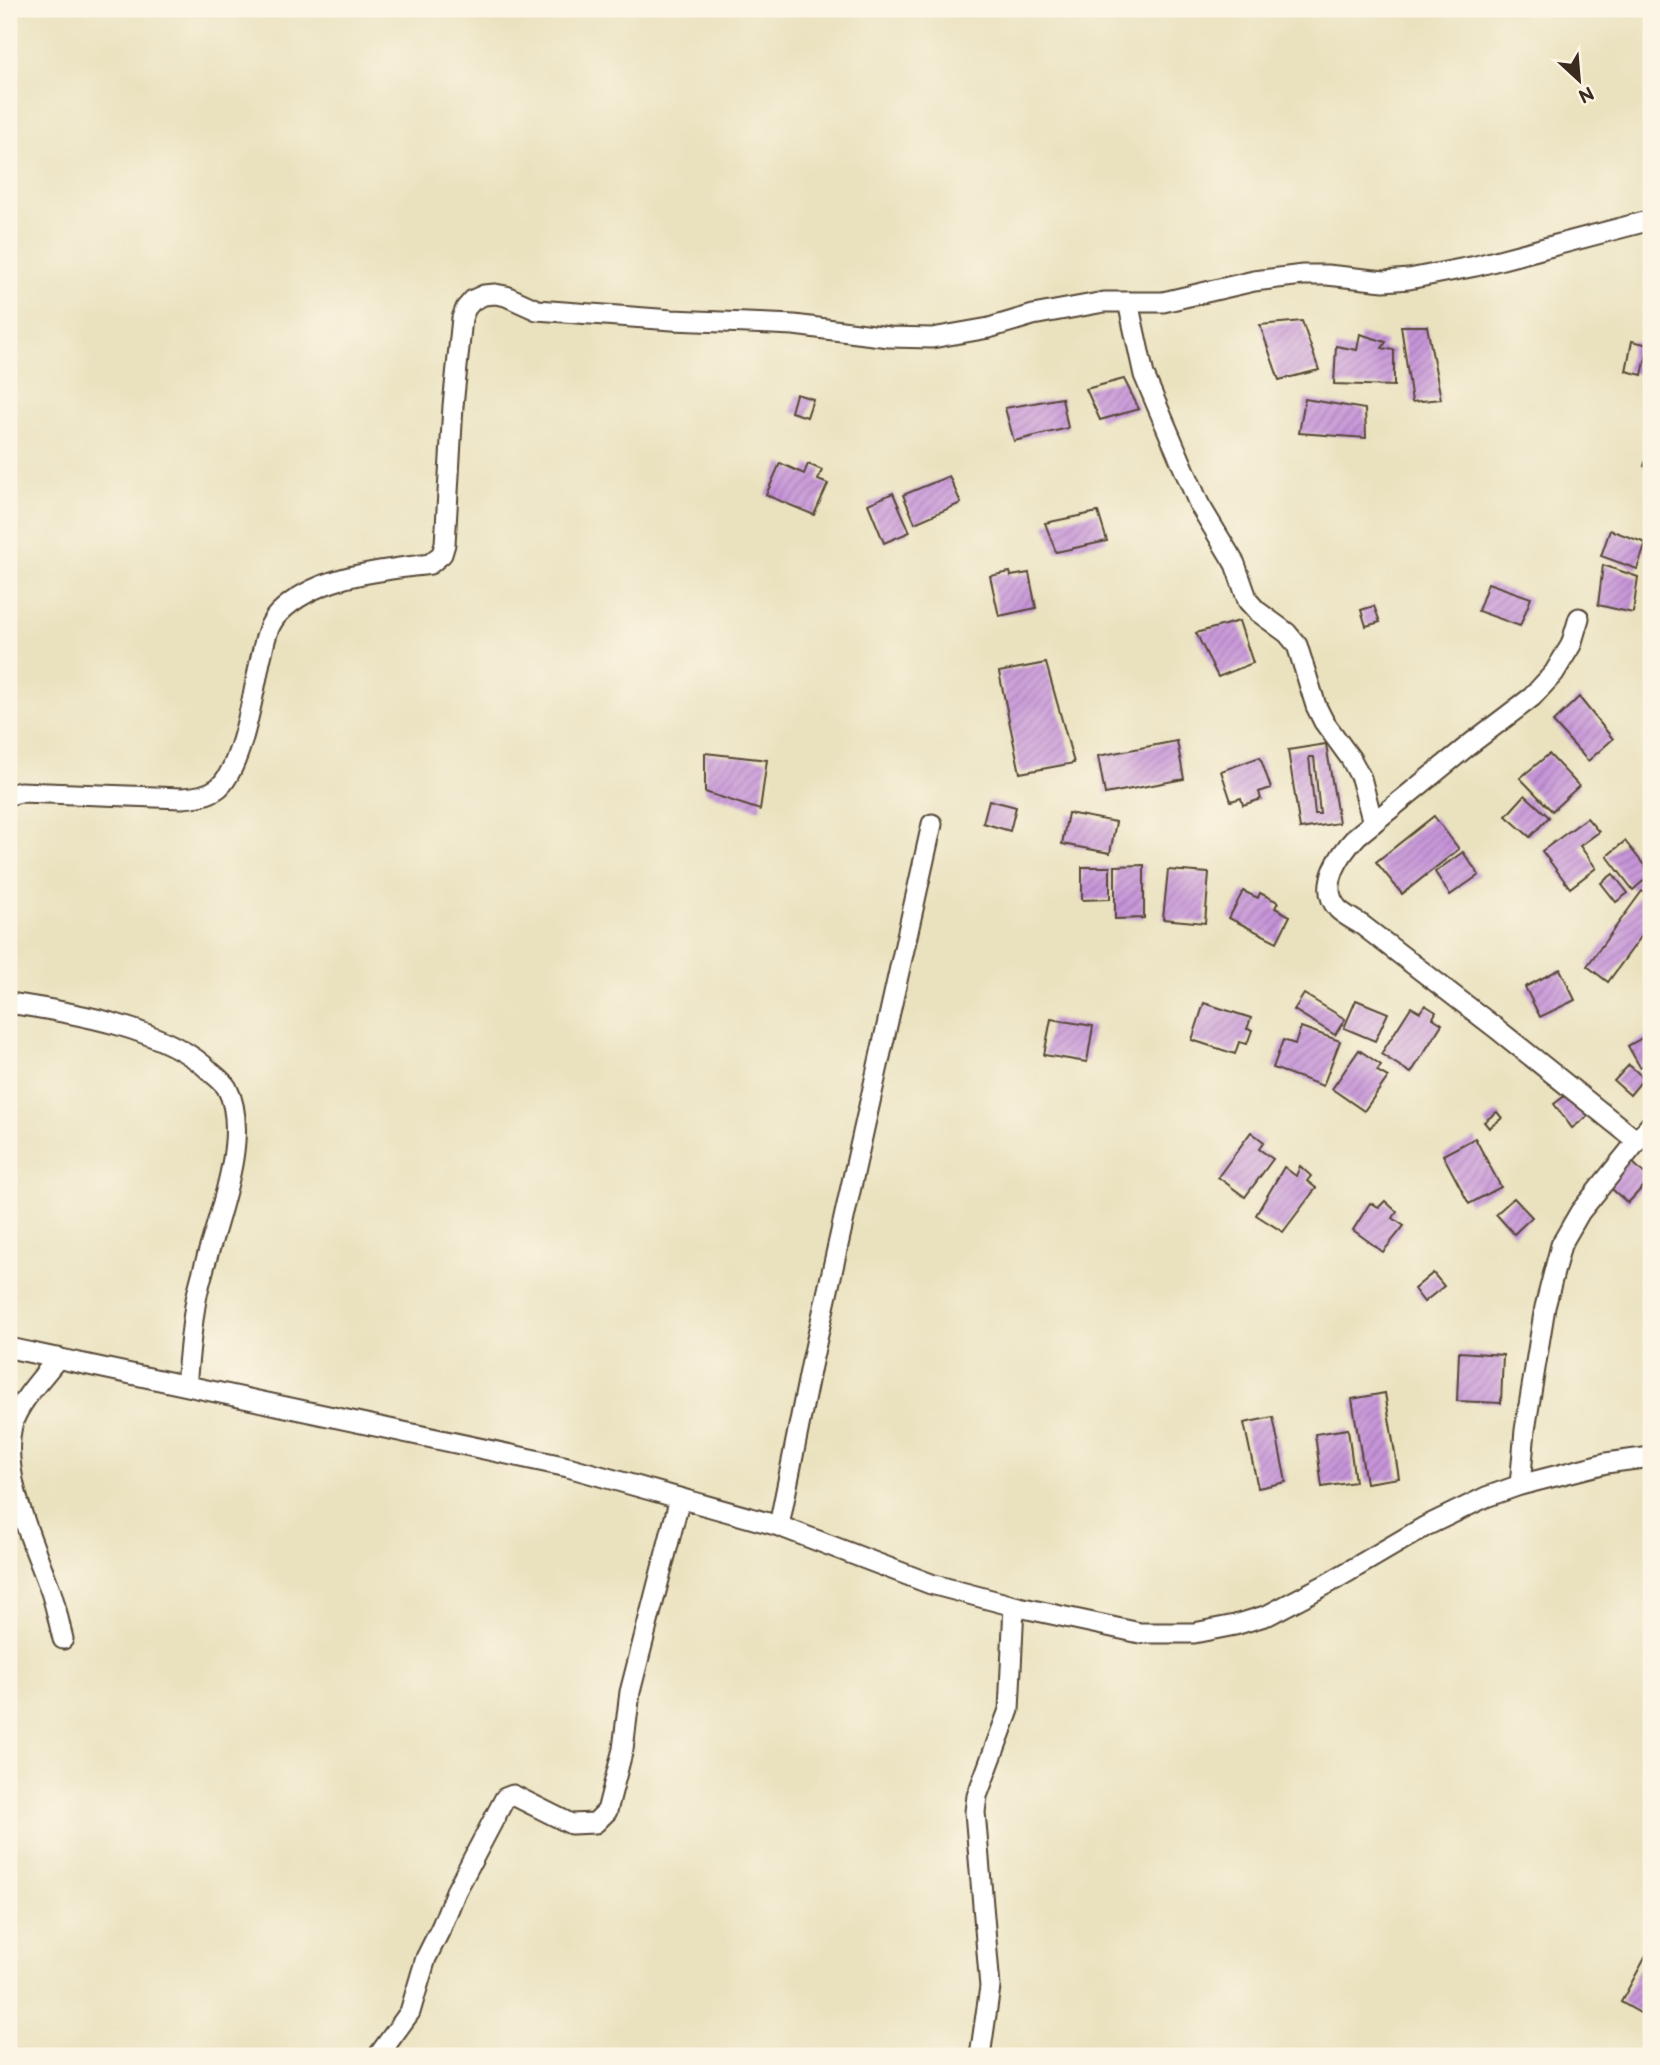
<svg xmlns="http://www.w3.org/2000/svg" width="1660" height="2065" font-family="'Balsamiq Sans',sans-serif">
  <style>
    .building { fill: url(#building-hatch); fill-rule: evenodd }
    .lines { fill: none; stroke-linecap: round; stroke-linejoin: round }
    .street-casing { stroke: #554636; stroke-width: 23 }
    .street { stroke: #fff; stroke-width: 19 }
  </style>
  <defs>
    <pattern id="building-hatch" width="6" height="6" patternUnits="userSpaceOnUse" patternTransform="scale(1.75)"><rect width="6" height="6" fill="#c694d9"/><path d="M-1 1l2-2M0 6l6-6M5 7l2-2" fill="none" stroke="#a279af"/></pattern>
  </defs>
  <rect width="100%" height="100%" fill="#fcf5e5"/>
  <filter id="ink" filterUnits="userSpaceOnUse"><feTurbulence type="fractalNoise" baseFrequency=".0143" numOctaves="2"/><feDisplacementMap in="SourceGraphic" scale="14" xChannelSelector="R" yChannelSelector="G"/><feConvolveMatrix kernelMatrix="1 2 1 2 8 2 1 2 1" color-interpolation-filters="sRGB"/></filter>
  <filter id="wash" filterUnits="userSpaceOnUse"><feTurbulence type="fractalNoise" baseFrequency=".00686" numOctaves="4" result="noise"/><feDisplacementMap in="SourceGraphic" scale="28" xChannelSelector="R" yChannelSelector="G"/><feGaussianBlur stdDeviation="1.57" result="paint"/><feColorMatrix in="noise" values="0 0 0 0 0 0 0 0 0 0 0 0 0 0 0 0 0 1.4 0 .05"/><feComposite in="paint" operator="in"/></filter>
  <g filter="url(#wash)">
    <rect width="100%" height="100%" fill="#eae2bf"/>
    <g id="blocks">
      <g class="building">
        <polygon points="1302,321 1319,370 1279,380 1260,325"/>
        <polygon points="1401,326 1427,326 1441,399 1412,402"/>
        <polygon points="1360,334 1386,342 1382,348 1394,350 1394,386 1334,384 1336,346 1357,350"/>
        <polygon points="1632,341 1649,345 1642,375 1626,371"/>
        <polygon points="1124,379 1139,409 1100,420 1086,389"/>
        <polygon points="796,394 813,399 807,417 791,412"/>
        <polygon points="1062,398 1068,428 1014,441 1005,408"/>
        <polygon points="1305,399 1365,409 1366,438 1299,433"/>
        <polygon points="1651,444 1651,469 1644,466"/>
        <polygon points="780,463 804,474 808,464 822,470 818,480 828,484 814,515 766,495"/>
        <polygon points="949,476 961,503 915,523 903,495"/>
        <polygon points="893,493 910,532 884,543 868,504"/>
        <polygon points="1098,512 1107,541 1056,552 1045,523"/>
        <polygon points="1610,530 1646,543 1637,569 1601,556"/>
        <polygon points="1603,565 1638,577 1633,613 1598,605"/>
        <polygon points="1010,572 1011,576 1029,573 1036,608 999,616 990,576"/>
        <polygon points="1488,583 1531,598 1520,626 1478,611"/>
        <polygon points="1374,606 1380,622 1366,626 1361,610"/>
        <polygon points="1239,621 1253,663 1218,677 1196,633"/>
        <polygon points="1046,663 1074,763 1020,773 999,672"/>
        <polygon points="1579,697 1613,739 1588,761 1553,722"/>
        <polygon points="1177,741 1184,779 1105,794 1098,756"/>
        <path d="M 1326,744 L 1339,823 L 1300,829 L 1288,750 ZM 1309,757 L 1314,757 L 1320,814 L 1315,814 Z"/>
        <polygon points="705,753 767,760 760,810 705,792"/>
        <polygon points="1549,754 1579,786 1552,811 1520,778"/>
        <polygon points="1260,757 1271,788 1259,792 1261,799 1243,805 1241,798 1231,801 1221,771"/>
        <polygon points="1525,795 1549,817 1530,837 1506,816"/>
        <polygon points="989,800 1016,807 1010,831 983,823"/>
        <polygon points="1068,813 1116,822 1110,853 1062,844"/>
        <polygon points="1434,816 1459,849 1402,894 1376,862"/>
        <polygon points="1587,818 1599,832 1580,846 1596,868 1570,888 1542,851"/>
        <polygon points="1625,841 1651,874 1633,890 1607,856"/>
        <polygon points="1463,852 1479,875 1450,895 1435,872"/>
        <polygon points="1144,865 1144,918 1115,919 1115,866"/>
        <polygon points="1082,867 1110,867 1110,899 1082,900"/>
        <polygon points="1168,870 1209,873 1205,923 1163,919"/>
        <polygon points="1613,874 1628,893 1616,902 1601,883"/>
        <polygon points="1243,891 1258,898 1260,893 1278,902 1275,908 1290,916 1277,942 1229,918"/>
        <polygon points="1642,891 1651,897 1651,923 1608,982 1587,966"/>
        <polygon points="1560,969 1575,1000 1540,1017 1525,987"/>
        <polygon points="1304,994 1345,1019 1335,1035 1294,1010"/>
        <polygon points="1356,1000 1388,1013 1375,1041 1344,1028"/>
        <polygon points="1204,1003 1251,1018 1247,1029 1252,1030 1247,1044 1239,1042 1235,1054 1192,1040"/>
        <polygon points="1425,1005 1436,1012 1433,1018 1442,1024 1411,1073 1381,1054 1411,1007 1420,1012"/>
        <polygon points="1051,1019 1093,1026 1087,1062 1044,1055"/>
        <polygon points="1301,1027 1340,1041 1323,1086 1273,1068 1283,1040 1295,1044"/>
        <polygon points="1651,1033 1651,1060 1640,1067 1628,1046"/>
        <polygon points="1359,1050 1381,1065 1377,1071 1388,1077 1364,1111 1332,1089"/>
        <polygon points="1629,1065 1644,1078 1630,1095 1614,1081"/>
        <polygon points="1570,1092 1588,1116 1572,1128 1554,1104"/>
        <polygon points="1497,1112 1502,1118 1489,1128 1484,1122"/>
        <polygon points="1251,1132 1264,1142 1259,1149 1273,1159 1245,1197 1218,1177"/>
        <polygon points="1475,1138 1501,1187 1469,1204 1443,1155"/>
        <polygon points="1629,1159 1650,1179 1628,1203 1606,1184"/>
        <polygon points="1300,1166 1311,1176 1307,1181 1316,1188 1283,1232 1256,1215 1284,1167 1296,1176"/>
        <polygon points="1514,1198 1532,1217 1514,1234 1496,1214"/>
        <polygon points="1385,1201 1397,1212 1393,1218 1404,1226 1383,1252 1353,1230 1370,1203 1379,1207"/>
        <polygon points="1433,1273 1444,1286 1424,1302 1414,1289"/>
        <polygon points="1459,1352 1503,1355 1501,1403 1457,1401"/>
        <polygon points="1385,1393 1399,1478 1366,1483 1352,1399"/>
        <polygon points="1273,1417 1286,1482 1258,1488 1244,1423"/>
        <polygon points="1348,1429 1355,1482 1322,1487 1315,1434"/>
        <polygon points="1651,1947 1651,2019 1621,2002"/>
      </g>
    </g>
  </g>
  <g filter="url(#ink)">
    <use href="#blocks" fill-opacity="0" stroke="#554636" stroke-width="2"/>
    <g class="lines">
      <defs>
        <g id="street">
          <polyline points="1128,302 1144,375 1199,504 1235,564 1248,601 1257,611 1287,633 1297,645 1316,706 1324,722 1351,759 1361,778 1373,823"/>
          <path d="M 1579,618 L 1571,645 L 1554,673 L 1532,697 L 1469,745 L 1357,836 C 1341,853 1317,886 1338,909 C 1344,915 1354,920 1362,925 L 1497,1029 L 1637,1141"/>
          <path d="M 9,795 L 20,792 L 182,798 C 195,797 207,796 218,788 C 242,769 254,688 261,657 C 265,641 267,625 279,613 C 317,575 379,571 430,564 L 442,554 L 445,544 L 453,406 L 462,318 L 466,308 L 473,300 L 484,295 L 495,294 L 506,296 L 537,310 L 672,320 L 794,325 L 889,337 L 932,338 L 989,328 L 1033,315 L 1104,302 L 1163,302 L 1254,281 L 1303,275 L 1327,275 L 1384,281 L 1409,279 L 1476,266 L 1651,220"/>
          <path d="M 9,1003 C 70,1012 168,1028 212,1073 C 217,1077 224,1083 227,1088 C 255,1142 206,1243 196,1300 C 191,1328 189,1357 186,1385"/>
          <polyline points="9,1348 568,1467 779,1526 931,1584 1014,1606 1140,1633 1194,1633 1235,1625 1268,1615 1327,1584 1426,1526 1486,1497 1520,1485 1606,1463 1651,1457"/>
          <path d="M 58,1358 C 44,1376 18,1403 12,1425 C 0,1476 34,1544 51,1592 C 56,1607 59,1623 63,1639"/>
          <polyline points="1520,1485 1525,1430 1545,1307 1561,1245 1580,1212 1651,1124"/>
          <polyline points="779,1526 811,1366 932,824"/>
          <polyline points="378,2056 410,2012 426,1958 441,1928 456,1891 505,1798 513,1795 571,1824 595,1823 607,1811 623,1749 630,1692 680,1498"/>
          <polyline points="980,2056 990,1987 975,1812 977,1796 1009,1710 1014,1606"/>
        </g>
      </defs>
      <use href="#street" class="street-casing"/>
      <use href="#street" class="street"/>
    </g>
  </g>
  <rect width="1660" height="2065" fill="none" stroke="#fcf5e5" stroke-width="35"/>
  <g transform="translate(1579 80) rotate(154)" stroke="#fcf5e5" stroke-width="5" paint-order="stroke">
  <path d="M0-5L12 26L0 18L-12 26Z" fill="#3b2a1e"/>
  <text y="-10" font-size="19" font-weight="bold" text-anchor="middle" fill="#3b2a1e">N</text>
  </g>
</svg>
